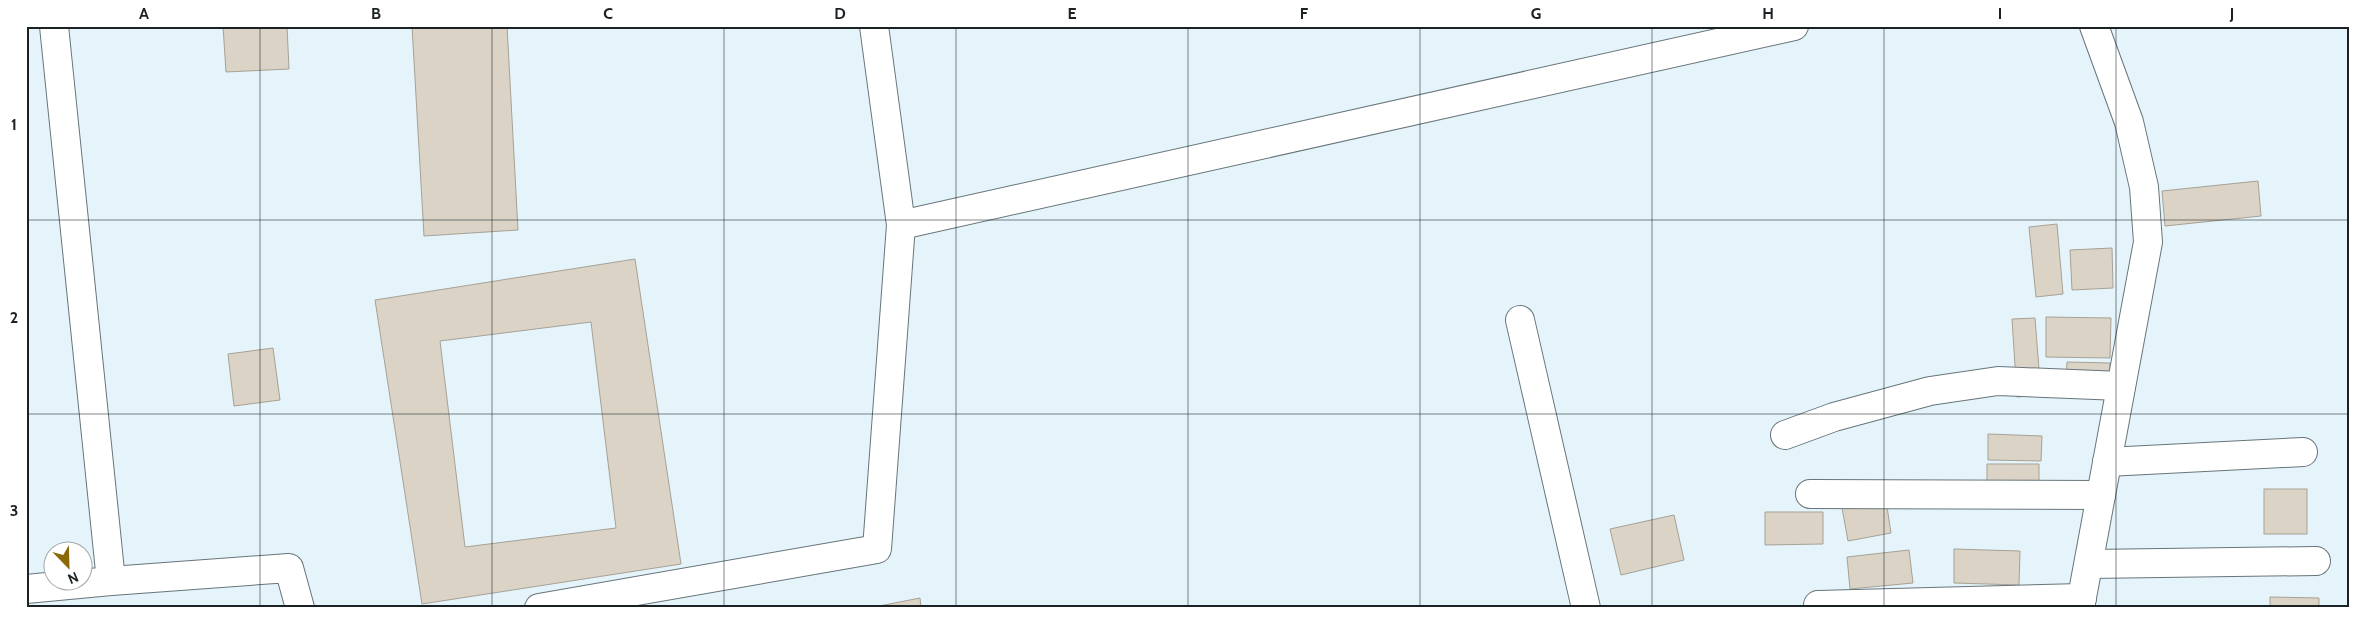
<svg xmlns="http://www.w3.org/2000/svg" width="2376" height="634" font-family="Cabin,sans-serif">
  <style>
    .building { fill: #dad3c6; stroke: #a7a195; fill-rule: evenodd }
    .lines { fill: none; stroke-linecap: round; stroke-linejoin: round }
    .minor-casing { stroke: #67757a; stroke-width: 30 }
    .minor { stroke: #fff; stroke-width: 28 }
    .grid { fill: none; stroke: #1c2224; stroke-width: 1; stroke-opacity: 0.55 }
    .neatline { fill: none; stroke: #1c2224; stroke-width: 2 }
    .grid-label { font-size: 16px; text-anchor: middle; font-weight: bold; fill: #1c2224 }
  </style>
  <rect width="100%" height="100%" fill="#e4f4fa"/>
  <g class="building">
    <polygon points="223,26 287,26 289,69 226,72"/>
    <polygon points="412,26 507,26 518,230 424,236"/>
    <polygon points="2258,181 2261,216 2165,226 2162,191"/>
    <polygon points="2057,224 2063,294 2036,297 2029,227"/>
    <polygon points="2112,248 2113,288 2072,290 2070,250"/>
    <path d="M 635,259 L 681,564 L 422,604 L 375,300 ZM 591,322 L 616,528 L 465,547 L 440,341 Z"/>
    <polygon points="2046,317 2111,318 2110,358 2046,357"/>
    <polygon points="2035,318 2041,395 2017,397 2012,319"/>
    <polygon points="273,348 280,400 234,406 228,354"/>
    <polygon points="2067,362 2110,363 2109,393 2065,391"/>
    <polygon points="1988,434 2042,436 2041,461 1988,460"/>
    <polygon points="1987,464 2039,464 2039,503 1987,502"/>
    <rect x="2264" y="489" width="43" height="45"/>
    <polygon points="1886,500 1891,533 1848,541 1842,508"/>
    <polygon points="1765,512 1823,512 1823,544 1765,545"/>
    <polygon points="1674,515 1684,560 1621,575 1610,529"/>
    <polygon points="1954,549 2020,551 2019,585 1954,583"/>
    <polygon points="1909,550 1913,583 1850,589 1847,557"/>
    <polygon points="2270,597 2319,598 2319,608 2270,608"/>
    <polygon points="920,598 921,608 869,608"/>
  </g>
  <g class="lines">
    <defs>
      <g id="minor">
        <polyline points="874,26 901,225"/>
        <polyline points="1520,320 1586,608"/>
        <polyline points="1785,435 1834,417 1930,391 1998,381 2121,386"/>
        <polyline points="2107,462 2303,452"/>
        <polyline points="1810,494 2101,495"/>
        <polyline points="2089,564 2316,561"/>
        <polyline points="111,581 289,568 300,608"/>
        <polyline points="26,589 111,581 54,26"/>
        <polyline points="1818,605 2082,598"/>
        <polyline points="539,608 877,549 901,225 1794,26"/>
        <polyline points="2080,608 2148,242 2144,187 2129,122 2094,26"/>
      </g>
    </defs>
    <use href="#minor" class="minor-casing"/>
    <use href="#minor" class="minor"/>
  </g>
  <path class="grid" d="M 260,26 L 260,608M 492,26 L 492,608M 724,26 L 724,608M 956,26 L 956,608M 1188,26 L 1188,608M 1420,26 L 1420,608M 1652,26 L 1652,608M 1884,26 L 1884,608M 2116,26 L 2116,608M 26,220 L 2350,220M 26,414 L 2350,414"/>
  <rect width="2376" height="634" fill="none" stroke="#ffffff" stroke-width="55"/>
  <g transform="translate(68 566) rotate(157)"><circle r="24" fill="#ffffff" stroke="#a4a7a7"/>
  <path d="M0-4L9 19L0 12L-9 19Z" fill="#8b6808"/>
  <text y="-8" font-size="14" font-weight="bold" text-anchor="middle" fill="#1c2224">N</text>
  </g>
  <rect x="28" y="28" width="2320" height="578" class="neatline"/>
  <g class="grid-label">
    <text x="144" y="19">A</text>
    <text x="376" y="19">B</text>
    <text x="608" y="19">C</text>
    <text x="840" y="19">D</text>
    <text x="1072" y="19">E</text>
    <text x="1304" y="19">F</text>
    <text x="1536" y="19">G</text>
    <text x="1768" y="19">H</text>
    <text x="2000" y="19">I</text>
    <text x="2232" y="19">J</text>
    <text x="14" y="130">1</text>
    <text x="14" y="323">2</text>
    <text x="14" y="516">3</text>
  </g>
</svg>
